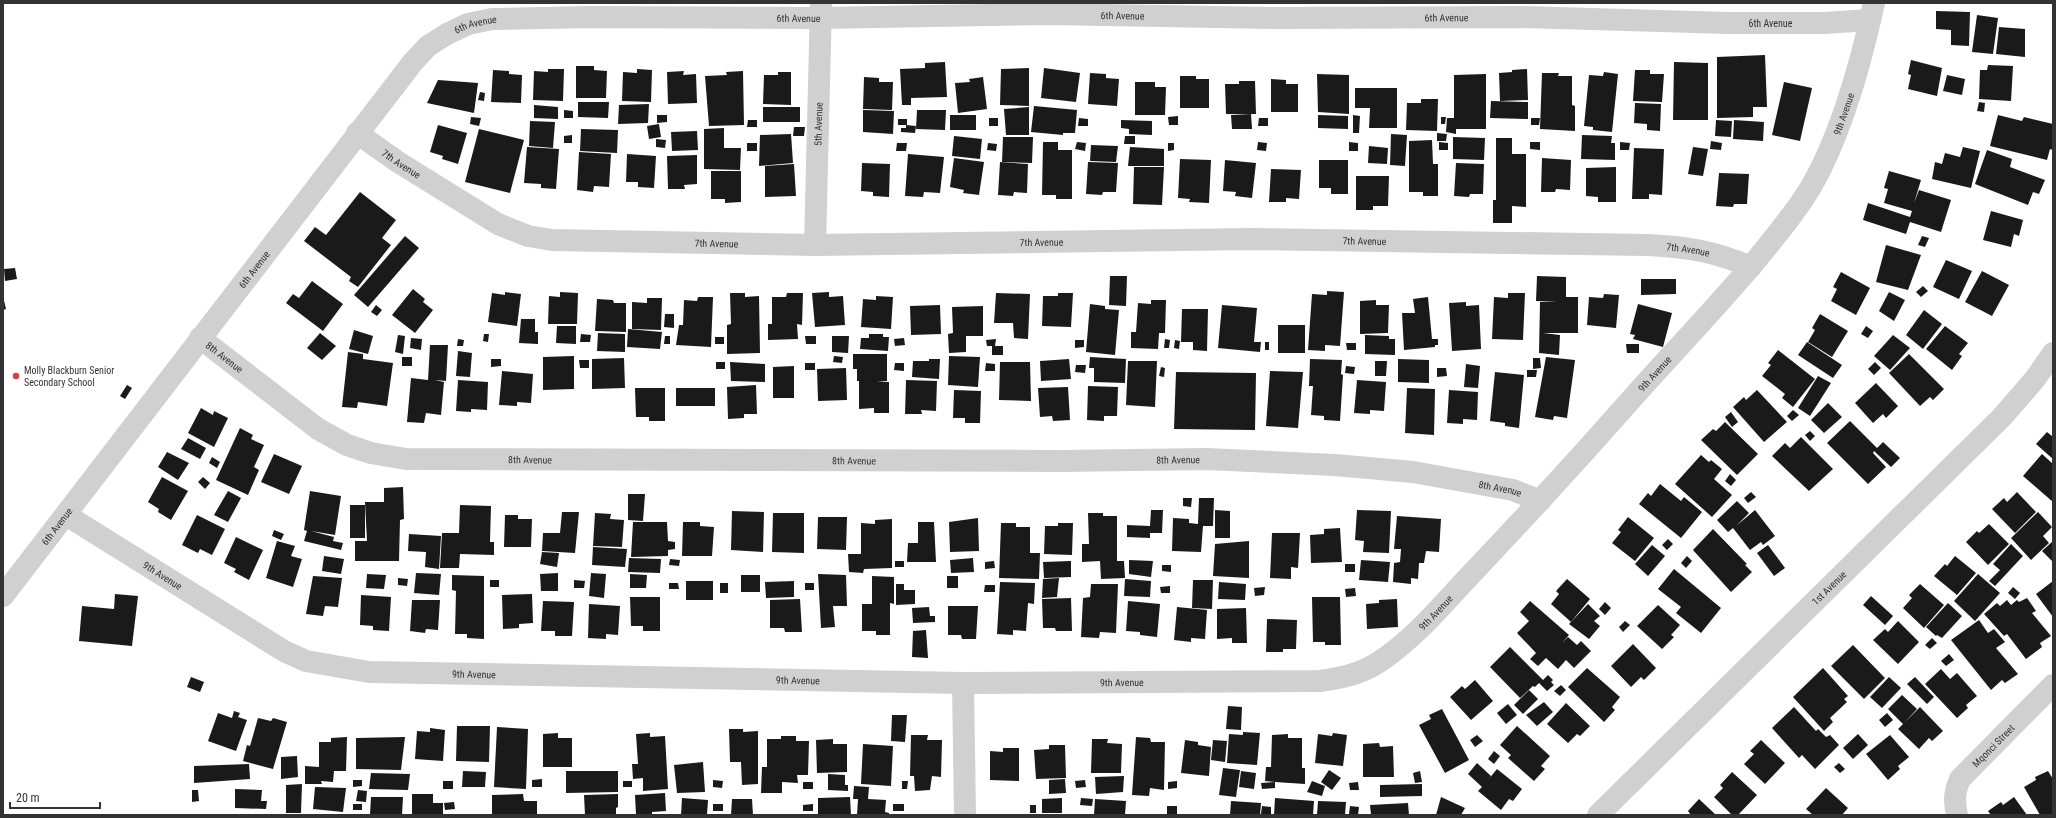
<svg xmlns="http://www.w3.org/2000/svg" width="2056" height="818" font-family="'Roboto Condensed',sans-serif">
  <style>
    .building { fill: #1a1a1a }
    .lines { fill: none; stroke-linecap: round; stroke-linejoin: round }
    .street { stroke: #d0d0d0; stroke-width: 22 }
    .poi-dot { fill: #e63946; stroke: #fff; stroke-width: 1.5 }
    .labels { text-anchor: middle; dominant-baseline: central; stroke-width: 4; stroke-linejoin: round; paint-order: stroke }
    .street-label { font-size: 10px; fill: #333; stroke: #fff }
    .poi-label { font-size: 10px; fill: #333; stroke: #fff; text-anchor: start }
  </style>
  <rect width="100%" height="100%" fill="#fff"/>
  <g class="building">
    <polygon points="1936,11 1970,12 1969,46 1951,45 1951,30 1936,29"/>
    <polygon points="1977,15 1998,18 1993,54 1972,52"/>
    <polygon points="1999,27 2025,29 2025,57 1996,54"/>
    <polygon points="1765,55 1767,107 1753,107 1753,117 1717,118 1717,57"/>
    <polygon points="1911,60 1942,68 1937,96 1908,89 1911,75 1908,74"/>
    <polygon points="945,62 947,97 911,98 911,105 902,105 900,69 925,68 925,63"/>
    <polygon points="1674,62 1708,63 1708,120 1673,120"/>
    <polygon points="1988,65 2013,66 2011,101 1979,99 1980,70 1987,70"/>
    <polygon points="576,66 594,66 594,70 607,71 606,98 576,98"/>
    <polygon points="1029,68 1029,106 1000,105 1001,69"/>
    <polygon points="1044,68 1080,73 1076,102 1041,98"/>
    <polygon points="548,69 564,69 563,101 533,100 534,71 548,72"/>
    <polygon points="637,69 652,70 651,102 622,101 623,72 637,73"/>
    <polygon points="1527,69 1528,100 1500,101 1499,73 1512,72 1512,70"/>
    <polygon points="493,70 509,71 509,74 522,75 521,103 491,102"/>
    <polygon points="1635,70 1650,70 1650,74 1664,74 1662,102 1633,101"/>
    <polygon points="684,71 683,75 696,74 697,103 668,104 667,72"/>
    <polygon points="743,71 744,125 709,126 705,76 727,75 726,72"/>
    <polygon points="778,72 791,72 791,105 763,104 764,75 778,75"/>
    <polygon points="1604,72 1618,74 1612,132 1593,130 1593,127 1584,126 1589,75 1603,76"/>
    <polygon points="1090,73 1106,74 1106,78 1119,79 1117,106 1088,104"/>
    <polygon points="1542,73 1559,73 1558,76 1572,76 1572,105 1575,106 1575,131 1540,129"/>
    <polygon points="1317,74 1349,75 1349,114 1318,112"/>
    <polygon points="1486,74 1486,129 1456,129 1456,134 1446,132 1447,118 1454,118 1454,75"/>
    <polygon points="1947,75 1965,79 1962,95 1943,91"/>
    <polygon points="1180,76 1196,76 1196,79 1209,79 1209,108 1180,108"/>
    <polygon points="864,77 879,78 879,82 893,82 892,110 863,109"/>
    <polygon points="983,77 987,109 958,113 955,83 970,82 969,79"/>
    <polygon points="1271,79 1286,80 1286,84 1298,84 1298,112 1271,112"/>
    <polygon points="438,80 478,83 474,113 427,103"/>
    <polygon points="1239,81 1255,81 1256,114 1226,114 1225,84 1239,84"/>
    <polygon points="1135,82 1155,82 1155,87 1166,87 1165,115 1135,115"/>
    <polygon points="1784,82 1812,88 1800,141 1772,135"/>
    <polygon points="1355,88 1397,88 1397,128 1369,128 1370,108 1355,108"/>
    <polygon points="480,92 485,93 484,101 478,100"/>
    <polygon points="1421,99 1438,99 1437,131 1406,130 1407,103 1421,103"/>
    <polygon points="1491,101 1528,102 1528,119 1490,118"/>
    <polygon points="578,102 609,102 608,118 578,117"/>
    <polygon points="1979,102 1985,103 1984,112 1977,111"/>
    <polygon points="1635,103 1661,104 1660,131 1647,130 1647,124 1634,123"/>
    <polygon points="649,104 648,123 618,124 619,105"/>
    <polygon points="534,105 558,107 558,119 534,118"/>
    <polygon points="1034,106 1077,110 1075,133 1063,133 1063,135 1031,132"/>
    <rect x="763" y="107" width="37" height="15"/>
    <polygon points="1029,107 1029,135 1006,135 1004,109"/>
    <polygon points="564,110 573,111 573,118 564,118"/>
    <polygon points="863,110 894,111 893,134 863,132"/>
    <polygon points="917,110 946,110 945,130 916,129"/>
    <polygon points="1251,114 1252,129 1232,129 1231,115"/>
    <polygon points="657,115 667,115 667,122 657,123"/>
    <rect x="950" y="115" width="26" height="15"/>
    <polygon points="1318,115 1348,116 1348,129 1318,128"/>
    <polygon points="1353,115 1360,116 1359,133 1353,133"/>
    <polygon points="1998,115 2022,121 2024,117 2053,124 2053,150 2050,149 2047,160 1990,146"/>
    <polygon points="1178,116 1178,125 1169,125 1168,117"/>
    <polygon points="471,117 481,118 479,126 470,124"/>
    <polygon points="1441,117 1446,117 1445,124 1441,124"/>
    <rect x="989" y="118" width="9" height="8"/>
    <polygon points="1079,118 1088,119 1088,126 1078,126"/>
    <polygon points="1259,118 1268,118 1268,126 1258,126"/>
    <polygon points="1531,118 1540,118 1539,125 1531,125"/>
    <rect x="898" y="119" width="9" height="6"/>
    <polygon points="748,120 757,120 757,127 747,127"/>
    <polygon points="1121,120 1152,121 1152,135 1129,134 1129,129 1121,128"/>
    <polygon points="1716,120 1732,121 1731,137 1715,136"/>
    <polygon points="1734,120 1764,122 1763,141 1733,139"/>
    <polygon points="530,121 555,122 553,148 529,146"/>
    <polygon points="659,124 661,137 649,139 647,126"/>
    <polygon points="438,125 467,133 458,164 442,159 443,156 430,152"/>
    <polygon points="906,125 916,126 915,133 901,132 901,128 906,128"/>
    <polygon points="794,127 805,127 804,136 793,136"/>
    <polygon points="724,128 724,148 741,148 740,170 704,169 704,129"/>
    <polygon points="479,129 524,140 510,193 465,182"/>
    <polygon points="581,129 618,130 617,153 580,151"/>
    <polygon points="697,131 698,150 672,151 671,132"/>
    <polygon points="1437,133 1447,134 1446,141 1437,141"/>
    <polygon points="791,134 793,163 759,166 760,135"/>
    <polygon points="1391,134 1407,135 1405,166 1390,165"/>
    <polygon points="572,135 572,143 564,143 564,136"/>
    <polygon points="1582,135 1612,136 1611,143 1615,143 1615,160 1581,159"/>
    <polygon points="954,136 982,139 980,159 952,156"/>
    <polygon points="1125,136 1135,136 1135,144 1124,144"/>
    <polygon points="1003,137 1033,137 1032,163 1002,162"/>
    <polygon points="1453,137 1485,138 1484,160 1453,159"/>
    <polygon points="1496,138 1512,138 1512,154 1526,154 1526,207 1512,206 1512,223 1493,223 1493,200 1496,200"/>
    <polygon points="656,139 666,140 665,148 656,147"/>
    <polygon points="1432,140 1433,164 1438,164 1438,196 1423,196 1423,192 1409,192 1409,141"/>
    <polygon points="1711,141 1722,143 1721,150 1710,149"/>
    <polygon points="1043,142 1058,142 1058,150 1072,150 1072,199 1056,199 1056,195 1042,195"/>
    <polygon points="1077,142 1086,143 1085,151 1075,149"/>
    <polygon points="1258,142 1267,143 1266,151 1257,150"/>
    <polygon points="1349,142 1358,143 1358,151 1349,151"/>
    <polygon points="1439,142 1448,143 1448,150 1439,150"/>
    <polygon points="1530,142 1540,142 1540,150 1530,149"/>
    <polygon points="1620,142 1630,143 1629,150 1620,150"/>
    <rect x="747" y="143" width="10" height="8"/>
    <polygon points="897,143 907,143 906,151 896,151"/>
    <polygon points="988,143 997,144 996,151 987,150"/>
    <polygon points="1168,143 1174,143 1174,150 1168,151"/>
    <polygon points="1091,145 1118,146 1116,162 1090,161"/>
    <polygon points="1369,146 1388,148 1387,164 1368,163"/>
    <polygon points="527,147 559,149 556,189 541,188 541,184 524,183"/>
    <polygon points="1130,147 1164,149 1164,166 1128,166"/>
    <polygon points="1693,147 1708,149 1703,176 1688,174"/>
    <polygon points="1963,147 1980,151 1971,188 1932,179 1935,162 1942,164 1945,153 1960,157"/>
    <polygon points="1634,148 1664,149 1662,195 1649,194 1649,199 1632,199"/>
    <polygon points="1987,150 2012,159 2010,167 2045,180 2039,194 2033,192 2028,205 1975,184"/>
    <polygon points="579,152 611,154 609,187 594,186 593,192 577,190"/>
    <polygon points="627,154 656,156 654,188 638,187 638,182 626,182"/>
    <polygon points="908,154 944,157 940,193 924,192 923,197 905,196"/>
    <polygon points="697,155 697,184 684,185 685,189 668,189 667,156"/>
    <polygon points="954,158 984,162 979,195 963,193 964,190 950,187"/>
    <polygon points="1542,158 1571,160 1570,190 1556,189 1555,192 1541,192"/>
    <polygon points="1180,159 1211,160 1209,203 1189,202 1190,199 1178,198"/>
    <polygon points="1225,160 1256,163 1252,198 1235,196 1236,192 1223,191"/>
    <polygon points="1319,160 1348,160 1348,194 1331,194 1331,188 1319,188"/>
    <polygon points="1000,162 1028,164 1027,193 1014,192 1013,196 998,195"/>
    <polygon points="1088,162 1118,163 1116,192 1103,192 1102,195 1086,194"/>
    <polygon points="862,163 890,164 889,197 873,196 873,192 861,191"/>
    <polygon points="1456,163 1484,164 1483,194 1470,194 1469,197 1454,196"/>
    <polygon points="794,164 796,196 765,197 765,166"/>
    <polygon points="1134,167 1164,167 1162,205 1133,204"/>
    <polygon points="1616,167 1616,202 1598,202 1598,197 1586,196 1586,168"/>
    <polygon points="1271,169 1301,170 1299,199 1286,198 1286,202 1269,202"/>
    <polygon points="711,171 741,171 741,202 725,203 725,199 711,199"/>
    <polygon points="1889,171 1921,180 1914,203 1919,190 1951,200 1941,232 1910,222 1906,234 1863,220 1868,203 1910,217 1912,211 1884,203 1888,189 1884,188"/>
    <polygon points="1719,173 1749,174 1747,204 1734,204 1733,207 1716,206"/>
    <polygon points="1356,176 1389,176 1388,206 1373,206 1373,210 1356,210"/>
    <polygon points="360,192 396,220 382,238 391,245 358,287 349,281 351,277 304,241 315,227 326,235"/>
    <polygon points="1991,211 2023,220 2019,236 2014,234 2011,247 1983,240"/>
    <polygon points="405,236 419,248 368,307 354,295"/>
    <polygon points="1922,236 1929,238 1925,247 1918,245"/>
    <polygon points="1886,245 1921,255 1908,290 1876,282"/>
    <polygon points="1946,260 1972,271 1959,299 1933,287"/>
    <polygon points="15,268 17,279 5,281 4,269"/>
    <polygon points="1982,271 2009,285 1992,316 1965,302"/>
    <polygon points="1841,272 1870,288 1856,315 1831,301 1837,289 1833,287"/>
    <polygon points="1110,276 1127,276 1126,306 1109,305"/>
    <polygon points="1537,276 1566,277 1566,297 1578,297 1578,333 1543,333 1560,335 1559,355 1539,353 1540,302 1557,302 1536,301"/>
    <polygon points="1641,279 1676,279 1676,294 1641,295"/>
    <polygon points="312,281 343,304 323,331 286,303 293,294 299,298"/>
    <polygon points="1923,286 1928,291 1921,297 1916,292"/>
    <polygon points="413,289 425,299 423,302 433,310 415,333 392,315"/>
    <polygon points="1327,291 1344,292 1340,346 1325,345 1325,351 1308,350 1312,294 1327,295"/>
    <polygon points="505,292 521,294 517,326 488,322 492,293 505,295"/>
    <polygon points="560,292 578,293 577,324 548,324 549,296 560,297"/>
    <polygon points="829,292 829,297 843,296 845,325 815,327 812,293"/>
    <polygon points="1889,292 1905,300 1894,321 1879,311"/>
    <polygon points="730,293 745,293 745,297 759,296 760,353 727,354 727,325 731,324"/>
    <polygon points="787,293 803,293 802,325 797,324 798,339 768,340 768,324 772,324 772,297 786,297"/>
    <polygon points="996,293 1030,294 1028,339 1014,338 1013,323 994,323"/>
    <polygon points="1058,293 1073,293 1071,327 1042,326 1043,296 1058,296"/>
    <polygon points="1508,293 1525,293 1523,340 1492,339 1494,297 1508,298"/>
    <polygon points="1604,294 1619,295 1616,328 1587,325 1589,297 1603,298"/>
    <polygon points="3,296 6,309 3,310"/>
    <polygon points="876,296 893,297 891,329 861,327 863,299 876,300"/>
    <polygon points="698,297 713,297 711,347 676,345 679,325 683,325 684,300 697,301"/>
    <polygon points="1428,297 1432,339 1438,339 1438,345 1435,345 1435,347 1404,350 1402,313 1415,313 1413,299"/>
    <polygon points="647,298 662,298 661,330 632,329 632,302 647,303"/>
    <polygon points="597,299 613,300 614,303 626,303 626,332 595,331"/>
    <polygon points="1151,300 1166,300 1165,333 1159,333 1158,349 1131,348 1131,332 1136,332 1138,303 1151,304"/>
    <polygon points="1376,300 1376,305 1389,305 1388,333 1360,334 1360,301"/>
    <polygon points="1466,302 1466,306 1479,305 1481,349 1452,351 1449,303"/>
    <polygon points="1090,304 1105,306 1105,309 1119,310 1115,355 1086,352"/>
    <polygon points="1638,304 1672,313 1663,347 1633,339 1635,335 1630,334"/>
    <polygon points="376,305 382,310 377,316 371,312"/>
    <polygon points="940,305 941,334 911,335 910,306"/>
    <polygon points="1222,305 1257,308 1254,342 1261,342 1260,352 1218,348"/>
    <polygon points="983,306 983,336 966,336 966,352 949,353 948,334 953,333 952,307"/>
    <polygon points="1182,309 1208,309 1207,351 1193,350 1193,342 1181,342"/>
    <polygon points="1924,310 1942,324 1923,349 1906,335"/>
    <polygon points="665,314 674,314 674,328 664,327"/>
    <polygon points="1820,314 1848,331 1832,357 1808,342 1815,330 1812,328"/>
    <polygon points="521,319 535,319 535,332 538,332 538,344 519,343"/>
    <rect x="1278" y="325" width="27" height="28"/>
    <polygon points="557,326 576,326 576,344 556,343"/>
    <polygon points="1866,326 1873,331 1868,338 1861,334"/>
    <polygon points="1945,326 1968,343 1959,354 1962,356 1952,370 1926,349"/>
    <polygon points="628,329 662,332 660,349 627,347"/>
    <polygon points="354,330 373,336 368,354 349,349"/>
    <polygon points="320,333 336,346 322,360 307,348"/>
    <polygon points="598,333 625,334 625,352 597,351"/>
    <polygon points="484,334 489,334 488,342 483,341"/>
    <polygon points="581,334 591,335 590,342 580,342"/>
    <polygon points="869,334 883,334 883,337 889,337 888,351 860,349 861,338 869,338"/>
    <polygon points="398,335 405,336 403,354 395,352"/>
    <polygon points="1365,335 1389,336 1389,339 1395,339 1395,355 1365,354"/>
    <polygon points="1893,335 1910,348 1890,370 1874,356"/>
    <polygon points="665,336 670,336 670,344 664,344"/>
    <polygon points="805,336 816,336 816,344 806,344"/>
    <polygon points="832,336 849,336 848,353 832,352"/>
    <rect x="715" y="337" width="9" height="7"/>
    <polygon points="411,338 422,339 421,350 410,348"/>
    <polygon points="904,338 905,345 895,346 894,339"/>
    <polygon points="458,339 464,340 463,346 457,346"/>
    <polygon points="996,339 995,346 1003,346 1003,355 992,355 992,346 987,346 986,340"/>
    <polygon points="1165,339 1170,340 1169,348 1164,348"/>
    <polygon points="1075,340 1084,340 1084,347 1075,348"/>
    <polygon points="1175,340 1180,341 1179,349 1174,348"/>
    <rect x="1265" y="342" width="4" height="8"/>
    <polygon points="1807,342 1842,365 1833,378 1798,355"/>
    <polygon points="1346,343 1356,343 1356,350 1347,350"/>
    <polygon points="1626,344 1639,344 1639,353 1627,353"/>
    <polygon points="430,345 448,345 446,381 435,380 444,382 441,415 426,413 424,423 407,422 411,378 428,380"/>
    <polygon points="1778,350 1815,379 1793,407 1782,398 1785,394 1762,376 1771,365 1768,363"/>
    <polygon points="458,351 472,353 470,377 456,376"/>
    <polygon points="348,352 363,354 363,359 393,363 387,406 358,402 357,408 342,407"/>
    <polygon points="853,354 887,354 887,381 877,382 889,382 889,413 874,413 874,408 859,409 859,381 857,381 857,369 853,369"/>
    <polygon points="1909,354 1944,389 1933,400 1930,397 1920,406 1889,373"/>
    <polygon points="574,356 574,389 543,390 543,357"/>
    <polygon points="834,356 843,357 842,363 833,362"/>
    <polygon points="949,356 980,357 978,387 948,385"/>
    <rect x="402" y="357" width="10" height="9"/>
    <polygon points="1090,357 1126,359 1125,383 1094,382 1094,368 1089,368"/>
    <polygon points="1546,357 1575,360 1567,418 1554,416 1553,420 1535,417"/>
    <polygon points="624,358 625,388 592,389 592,359"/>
    <polygon points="1533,358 1540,358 1541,368 1533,369"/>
    <polygon points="491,359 501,359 501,366 491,367"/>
    <polygon points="929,359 940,359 939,379 912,377 913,361 929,361"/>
    <polygon points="1069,359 1071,379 1041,381 1040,361"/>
    <polygon points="1310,359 1342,360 1341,374 1343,375 1340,421 1324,420 1324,416 1311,415 1313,386 1309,386"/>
    <polygon points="1398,359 1429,360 1429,383 1398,382"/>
    <polygon points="579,360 589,360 589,368 580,368"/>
    <polygon points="1128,361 1157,361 1155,407 1126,405"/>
    <polygon points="1375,361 1387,361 1386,376 1375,376"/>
    <rect x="716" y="362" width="9" height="7"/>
    <polygon points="730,362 765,364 765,382 731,381"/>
    <polygon points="1000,362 1030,362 1031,401 999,400"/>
    <polygon points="1875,362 1881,368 1874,375 1868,369"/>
    <rect x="805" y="363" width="10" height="7"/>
    <polygon points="895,363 904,363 904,371 894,370"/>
    <polygon points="986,363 995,364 995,371 985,371"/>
    <polygon points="1466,364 1480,366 1478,388 1464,387"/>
    <polygon points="1076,365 1086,365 1085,373 1075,372"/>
    <polygon points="794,366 794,398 773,398 773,367"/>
    <polygon points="1346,366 1355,367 1354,374 1345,373"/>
    <polygon points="1161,367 1165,368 1164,377 1159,376"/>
    <polygon points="846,368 847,400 818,401 817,369"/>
    <polygon points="1437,368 1446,368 1447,376 1437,377"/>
    <polygon points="1527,370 1537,370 1536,377 1527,377"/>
    <polygon points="502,371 533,374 531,403 517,402 517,406 499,405"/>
    <polygon points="1270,371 1303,372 1298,428 1266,426"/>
    <polygon points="1176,372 1256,373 1255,430 1174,429"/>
    <polygon points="1495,372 1524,375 1519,428 1505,426 1505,423 1490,421"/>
    <polygon points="1818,376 1831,383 1810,416 1798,408"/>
    <polygon points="458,380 488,382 487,410 471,409 471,412 456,411"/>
    <polygon points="906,380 937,381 936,411 921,410 922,414 905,414"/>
    <polygon points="1357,380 1386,382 1384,411 1370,410 1370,414 1354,413"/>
    <polygon points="1876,383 1898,406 1886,418 1883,414 1873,423 1855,403"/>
    <polygon points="127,385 132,388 125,399 120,396"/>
    <polygon points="756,385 757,414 744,414 744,418 728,419 727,387"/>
    <polygon points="1088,386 1118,387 1117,416 1104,416 1104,421 1087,420"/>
    <polygon points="1068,387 1070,420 1053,421 1052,416 1040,417 1038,388"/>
    <polygon points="635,388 665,388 665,421 649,421 649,417 636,417"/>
    <rect x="676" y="388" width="39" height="18"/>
    <polygon points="1407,388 1435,389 1434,435 1405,433"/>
    <polygon points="954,390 981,391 980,423 965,423 965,418 953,418"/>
    <polygon points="1449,390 1478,392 1477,420 1463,419 1463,424 1447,423"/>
    <polygon points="1757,390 1787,422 1764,442 1733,407 1744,397 1746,400"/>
    <polygon points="1828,403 1842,417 1824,433 1811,420"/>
    <polygon points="201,408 213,415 214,411 228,418 214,447 188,433"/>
    <polygon points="1793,410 1799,415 1792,421 1787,416"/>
    <polygon points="1731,412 1738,422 1732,427 1725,417"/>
    <polygon points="1850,421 1877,448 1883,442 1900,458 1891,467 1874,451 1873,453 1886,467 1868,484 1827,443"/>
    <polygon points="1725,422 1758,454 1737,475 1701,440 1713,429 1716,431"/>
    <polygon points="240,428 253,435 251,439 264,445 254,467 259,470 248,495 216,480"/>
    <polygon points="1810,431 1815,436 1810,441 1805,435"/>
    <polygon points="2047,432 2053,437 2053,459 2036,444"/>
    <polygon points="1801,437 1833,469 1809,491 1772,456 1785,443 1790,448"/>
    <polygon points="188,438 206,448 200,459 181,449"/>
    <polygon points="167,452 189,463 178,480 158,467"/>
    <polygon points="274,454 302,466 289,494 261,482"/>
    <polygon points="2042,454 2053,464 2053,502 2023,476"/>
    <polygon points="1701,455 1709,462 1711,460 1722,469 1714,479 1732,495 1712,517 1675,484"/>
    <polygon points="212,457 220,462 217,468 209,463"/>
    <polygon points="1730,474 1736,480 1731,486 1725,481"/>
    <polygon points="162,477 188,491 171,520 158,512 159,509 148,502"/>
    <polygon points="203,477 210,483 205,489 198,482"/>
    <polygon points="1660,484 1681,501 1684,497 1702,512 1681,538 1639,504 1648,493 1651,496"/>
    <polygon points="403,487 404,519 400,520 399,561 355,561 355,541 367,541 365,502 384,502 384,488"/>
    <polygon points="228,491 241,498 228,522 214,515"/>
    <polygon points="310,491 341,496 335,535 311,531 334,537 333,541 343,543 341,550 304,541 307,531 304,530"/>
    <polygon points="1751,492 1756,497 1748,503 1744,498"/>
    <polygon points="2017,492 2036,512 2015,533 1992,509 2004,498 2007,502"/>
    <polygon points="628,494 645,494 643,521 628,520"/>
    <polygon points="1183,498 1192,498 1191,507 1183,506"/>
    <polygon points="1199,498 1214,498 1213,526 1203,526 1201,552 1172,551 1173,518 1189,519 1189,523 1198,524"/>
    <polygon points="1737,501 1749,513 1736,526 1755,510 1775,536 1763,545 1761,542 1750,550 1733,528 1728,532 1717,520"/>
    <rect x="350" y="505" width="15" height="33"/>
    <polygon points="460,505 491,506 490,542 494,542 494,555 460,554 459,568 440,568 442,533 459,533"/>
    <polygon points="1151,510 1163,510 1162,533 1150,533 1150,538 1127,537 1127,525 1150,526"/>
    <polygon points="1215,510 1230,511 1230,538 1215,538"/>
    <polygon points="1357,510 1391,511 1389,553 1363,552 1364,541 1355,540"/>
    <polygon points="732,511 764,512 763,552 731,550"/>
    <polygon points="562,512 579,512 575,553 542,551 543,533 560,533"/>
    <polygon points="2038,512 2052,527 2043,536 2049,543 2031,560 2011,538"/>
    <polygon points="595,513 611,514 610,519 624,520 622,547 593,546"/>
    <polygon points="773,513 804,513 804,553 772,552"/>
    <polygon points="1088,513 1103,513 1103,516 1117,516 1117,561 1124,561 1125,578 1101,579 1100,561 1082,562 1082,544 1089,544"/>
    <polygon points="197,515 225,529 212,555 200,549 198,553 182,545"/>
    <polygon points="505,515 518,515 518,519 532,519 531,547 504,547"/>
    <polygon points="1397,516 1441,519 1439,552 1426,551 1424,563 1419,563 1418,579 1411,578 1411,584 1393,582 1394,563 1400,562 1401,549 1394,549"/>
    <polygon points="818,517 847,517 846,550 817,549"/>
    <polygon points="1628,517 1654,538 1635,561 1612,543 1621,532 1618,530"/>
    <polygon points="978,518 979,551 950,552 949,522"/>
    <polygon points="892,519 892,568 864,569 863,573 849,572 848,554 861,554 861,523 875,524 875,520"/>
    <polygon points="633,522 667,522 668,541 675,542 675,549 668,550 668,556 631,557"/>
    <polygon points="683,522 700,522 700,526 714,527 712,556 682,556"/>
    <polygon points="918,522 934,522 936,562 907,562 908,543 918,543"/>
    <polygon points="1001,523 1016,523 1016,527 1030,527 1030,553 1040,553 1039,579 999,578"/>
    <polygon points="1058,523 1073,523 1072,555 1044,554 1045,526 1058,526"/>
    <polygon points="1989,524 2009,544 1988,565 1966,542 1977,531 1979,533"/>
    <polygon points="1340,528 1342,562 1311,563 1310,535 1324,534 1324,529"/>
    <polygon points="1713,529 1747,564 1745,565 1752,572 1731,592 1693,550"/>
    <polygon points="274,530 284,534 281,540 272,536"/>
    <polygon points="1272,533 1300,533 1298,568 1291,567 1291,579 1270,578"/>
    <polygon points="409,534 441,536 439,569 425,567 426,552 408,551"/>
    <polygon points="236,537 263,550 249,580 234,572 236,569 224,563"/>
    <polygon points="1668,539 1673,544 1667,550 1662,545"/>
    <polygon points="277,541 295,546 291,556 302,559 293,587 266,578"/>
    <polygon points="1249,541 1249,578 1213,576 1215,544"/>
    <polygon points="2053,541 2053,562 2042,551"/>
    <polygon points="2011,544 2023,556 1995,586 1989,581 2000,570 1993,564"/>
    <polygon points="1652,545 1665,556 1648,576 1635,564"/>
    <polygon points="1768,545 1785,568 1774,576 1757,553"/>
    <polygon points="593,547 627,549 625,567 592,565"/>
    <polygon points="542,552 559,553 557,567 540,564"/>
    <polygon points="324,556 344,559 341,574 322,571"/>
    <polygon points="1687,556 1692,561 1686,568 1681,563"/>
    <polygon points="1955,556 1976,573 1957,595 1934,576 1945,564 1947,566"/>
    <polygon points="629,558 661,559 660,573 628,572"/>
    <polygon points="973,558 974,572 951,573 950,560"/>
    <polygon points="670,559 680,560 679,566 669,565"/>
    <polygon points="1129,560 1153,561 1151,577 1129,574"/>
    <polygon points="1361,560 1390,562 1388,582 1359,580"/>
    <rect x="895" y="561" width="9" height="6"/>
    <polygon points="994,561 995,568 985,569 985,562"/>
    <polygon points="1071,561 1071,577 1044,578 1043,562"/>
    <rect x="1345" y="564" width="10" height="8"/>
    <polygon points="1162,565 1171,565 1171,572 1162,571"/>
    <polygon points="1674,569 1721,608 1701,633 1676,613 1681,607 1658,589"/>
    <polygon points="416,573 441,574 439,595 414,593"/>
    <polygon points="558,573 558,591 541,591 540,574"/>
    <polygon points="591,573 606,574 604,598 589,596"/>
    <polygon points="367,574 386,575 384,589 366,588"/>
    <polygon points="630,574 647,575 646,588 630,588"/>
    <polygon points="818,574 846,575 847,606 833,606 835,627 821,628"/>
    <polygon points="1978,574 2000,593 1975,621 1954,601"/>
    <polygon points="452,575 484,576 484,639 467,638 467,634 455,634 456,591 452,590"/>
    <rect x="741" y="575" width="19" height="17"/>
    <polygon points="313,576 342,578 338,607 325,606 323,616 306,614"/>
    <polygon points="872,576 894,577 894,604 890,603 890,635 876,635 876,631 862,631 862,604 872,604"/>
    <rect x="947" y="576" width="11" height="12"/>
    <polygon points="398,578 408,579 407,586 398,585"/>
    <polygon points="1059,578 1057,597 1042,598 1043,579"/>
    <polygon points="1125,579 1151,581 1150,597 1124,596"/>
    <polygon points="1567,579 1590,599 1571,622 1551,604 1559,594 1556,591"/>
    <rect x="490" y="580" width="9" height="7"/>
    <polygon points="574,580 585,581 584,588 574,588"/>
    <polygon points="1193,580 1213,580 1212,609 1192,608"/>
    <rect x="686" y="581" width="27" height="19"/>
    <polygon points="794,581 794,597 766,598 765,582"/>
    <polygon points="2053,581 2053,617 2036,594"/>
    <polygon points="1000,582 1035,583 1034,604 1028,603 1026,631 1013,630 1013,635 997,634"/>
    <polygon points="1219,582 1246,584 1245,600 1218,599"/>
    <polygon points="669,583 678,583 679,589 669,589"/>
    <rect x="720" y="583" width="8" height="10"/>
    <rect x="805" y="583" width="9" height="7"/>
    <polygon points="896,584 904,584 904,590 915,590 915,604 896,605"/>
    <polygon points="1091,584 1118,584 1116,633 1100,632 1099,638 1081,637 1083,598 1090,597"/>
    <polygon points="1920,584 1944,605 1924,628 1903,608 1912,598 1909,595"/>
    <polygon points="985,585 995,585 995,592 984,592"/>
    <polygon points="1170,586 1170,593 1161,593 1160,587"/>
    <polygon points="1265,587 1264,595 1255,596 1254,588"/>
    <polygon points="2013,587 2020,593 2015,599 2008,593"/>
    <polygon points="1355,588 1356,596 1346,597 1345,589"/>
    <polygon points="115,594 138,596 132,646 79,641 82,606 114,609"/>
    <polygon points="532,594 533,623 519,624 519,628 503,629 502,595"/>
    <polygon points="361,595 391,597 389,631 373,630 373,626 360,625"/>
    <polygon points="1871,596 1893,616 1885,625 1863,605"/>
    <polygon points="630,597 660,597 660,631 643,631 643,626 631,626"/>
    <polygon points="1312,597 1340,597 1341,645 1325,645 1325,642 1313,642"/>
    <polygon points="1071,598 1072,631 1056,631 1055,628 1043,628 1042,599"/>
    <polygon points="2027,598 2036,611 2032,613 2051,636 2040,643 2042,647 2026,659 2007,634 2004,636 1984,614 1997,603 2000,606 2007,600 2011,605 2017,600 2019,602"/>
    <polygon points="800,599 802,632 785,632 784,628 770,628 770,600"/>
    <polygon points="1397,599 1398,627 1367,629 1366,604 1379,603 1379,600"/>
    <polygon points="412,600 440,600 438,630 426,629 425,633 410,631"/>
    <polygon points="543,601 574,602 572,636 555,636 555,631 541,631"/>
    <polygon points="1128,601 1160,604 1157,637 1140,635 1140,632 1126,631"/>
    <polygon points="1530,601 1569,635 1562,643 1568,637 1577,645 1581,641 1591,651 1574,668 1566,660 1558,669 1546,658 1538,666 1530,659 1536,653 1517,633 1529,621 1520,612"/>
    <polygon points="1605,602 1611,608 1605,615 1599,609"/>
    <polygon points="1948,603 1962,616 1942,638 1937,635 1936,636 1926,627"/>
    <polygon points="589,604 620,606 618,635 606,634 606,639 588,638"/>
    <polygon points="1588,604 1600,616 1594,621 1600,626 1589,639 1569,624"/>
    <polygon points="1658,605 1680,625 1671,635 1674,637 1662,649 1637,626"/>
    <polygon points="948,606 978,606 976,639 962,639 961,635 948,635"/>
    <polygon points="929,607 930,616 935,616 935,622 913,623 912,608"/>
    <polygon points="1177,607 1207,610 1205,639 1191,638 1191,642 1174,640"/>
    <polygon points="1246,608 1247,643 1232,643 1232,638 1217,639 1217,609"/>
    <polygon points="1267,619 1297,620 1296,649 1283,649 1283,652 1266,652"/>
    <polygon points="1979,620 1988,633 1994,629 2005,642 1996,648 2018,674 2005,683 2002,680 1991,690 1951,640"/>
    <polygon points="1625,621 1630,625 1623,632 1619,627"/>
    <polygon points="1898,621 1919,642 1898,664 1873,640 1885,629 1888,632"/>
    <polygon points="926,630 928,658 912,657 913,631"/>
    <polygon points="1932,638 1937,643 1930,649 1925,645"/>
    <polygon points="1633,644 1656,668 1644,680 1641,677 1631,687 1611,666"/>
    <polygon points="1853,645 1885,678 1864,699 1831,666"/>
    <polygon points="1510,647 1543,680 1548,675 1553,680 1551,682 1554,685 1547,691 1539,683 1535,687 1533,686 1520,698 1490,667"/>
    <polygon points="1949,654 1954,660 1946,666 1941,661"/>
    <polygon points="1587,668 1620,697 1612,707 1615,710 1604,722 1568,687"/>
    <polygon points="1823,668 1848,696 1844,699 1847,702 1830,718 1833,722 1824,731 1793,697"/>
    <polygon points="1941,669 1950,679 1957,673 1977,696 1966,705 1968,708 1957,718 1925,684"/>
    <polygon points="191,677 204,682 200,692 187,687"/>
    <polygon points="1889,677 1901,688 1882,708 1870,697"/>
    <polygon points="1915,677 1934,697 1927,704 1907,684"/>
    <polygon points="1475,680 1493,701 1471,720 1450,697 1462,686 1465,689"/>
    <polygon points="1561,685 1566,690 1560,696 1554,691"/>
    <polygon points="1529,690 1538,699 1523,714 1514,705"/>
    <polygon points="1902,695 1917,709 1905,722 1920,707 1943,731 1932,741 1929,738 1919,749 1898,729 1903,724 1888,709"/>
    <polygon points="1544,702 1553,712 1537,726 1526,715"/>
    <polygon points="1566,703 1590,726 1580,736 1577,734 1568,743 1547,724"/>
    <polygon points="1508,704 1517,715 1506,724 1497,713"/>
    <polygon points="1228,706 1242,707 1241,730 1226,729"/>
    <polygon points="1794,707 1816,731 1818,729 1826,737 1830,735 1839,745 1815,769 1802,755 1799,758 1772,728"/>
    <polygon points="1442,709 1469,760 1445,773 1419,725 1431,719 1429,715"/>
    <polygon points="234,711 240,713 238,717 247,720 236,751 208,741 218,713 232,718"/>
    <polygon points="1887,713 1893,720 1885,727 1879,720"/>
    <polygon points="892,715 907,715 905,742 891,741"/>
    <polygon points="258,718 271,721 273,718 287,722 273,769 243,761 247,745 250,746"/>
    <polygon points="457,726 490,726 489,762 456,761"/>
    <polygon points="1517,726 1550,756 1541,766 1545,769 1534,781 1508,758 1511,755 1500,745"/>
    <polygon points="497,727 528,729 526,789 494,787"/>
    <polygon points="430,728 445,730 443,761 415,759 417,731 430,732"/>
    <polygon points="729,729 743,729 743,732 758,731 758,784 742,785 741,762 730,762"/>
    <polygon points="1243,732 1260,733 1257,765 1227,763 1229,734 1243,735"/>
    <polygon points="558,733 558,738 572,738 572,767 543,767 543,734"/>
    <polygon points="650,733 650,737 665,736 668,789 643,791 643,778 633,779 632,764 638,764 636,734"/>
    <polygon points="1333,733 1347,735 1343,766 1315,763 1318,734 1332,736"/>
    <polygon points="1288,734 1288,738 1302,738 1302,768 1305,768 1305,784 1275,782 1275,788 1262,789 1261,783 1275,782 1265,781 1266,767 1271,767 1272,735"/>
    <polygon points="1858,734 1868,745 1853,759 1843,748"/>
    <polygon points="911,735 928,735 927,740 942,740 941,777 932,776 930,790 915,791 914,776 910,776"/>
    <polygon points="1477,735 1483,741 1475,747 1470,740"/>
    <polygon points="1890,735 1909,757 1898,766 1900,769 1888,780 1866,754"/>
    <polygon points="781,736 796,736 796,741 809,741 808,775 797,775 798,783 782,782 782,793 761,793 762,767 767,767 767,739 781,739"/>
    <polygon points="347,737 346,771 334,771 333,782 321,781 322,784 305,784 305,766 319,767 319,742 331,742 331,738"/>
    <polygon points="405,737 401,770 356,769 356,738"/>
    <polygon points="1136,737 1150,738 1151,742 1165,742 1164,790 1150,788 1149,796 1132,795"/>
    <polygon points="833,739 833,744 847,744 847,772 817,773 816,740"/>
    <polygon points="1092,739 1108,739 1107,743 1122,744 1121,773 1091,773"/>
    <polygon points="1185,740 1198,742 1198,745 1211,747 1209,776 1181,773"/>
    <polygon points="1213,740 1227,741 1225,762 1211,760"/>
    <polygon points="1761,740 1785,763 1765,784 1744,764 1754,754 1750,751"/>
    <polygon points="1379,743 1380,747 1393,746 1394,777 1363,777 1363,744"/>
    <polygon points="863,744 893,746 891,786 861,784"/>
    <polygon points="1049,745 1065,745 1066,778 1036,779 1034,750 1049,749"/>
    <polygon points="1003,748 1019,748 1019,781 990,780 990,751 1003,752"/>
    <polygon points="1494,751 1500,756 1494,764 1488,759"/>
    <polygon points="297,756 298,777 281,779 281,757"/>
    <polygon points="703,762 705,792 677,793 674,765"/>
    <polygon points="1477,763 1491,776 1488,780 1497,769 1522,789 1513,801 1509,799 1501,810 1478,791 1482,787 1468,774"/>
    <polygon points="1839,763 1845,769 1840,773 1834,767"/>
    <polygon points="249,764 250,779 194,783 194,766"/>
    <polygon points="1223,768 1240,770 1236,797 1219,795"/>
    <polygon points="1329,770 1341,778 1332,790 1321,782"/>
    <polygon points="463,771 486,772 485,787 462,787"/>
    <polygon points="566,771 618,771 618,792 566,793"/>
    <polygon points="1241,771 1256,773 1254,789 1239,787"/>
    <polygon points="1420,771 1422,782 1415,783 1413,773"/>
    <polygon points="2048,771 2053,779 2053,815 2040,815 2024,787 2036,780 2035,777"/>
    <polygon points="1732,772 1757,795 1738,815 1732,815 1714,797 1723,788 1720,785"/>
    <polygon points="371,773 410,774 408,790 369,789"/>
    <polygon points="828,774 845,775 845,785 848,785 848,791 828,790"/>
    <polygon points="1124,776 1123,792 1096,794 1095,777"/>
    <polygon points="542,779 542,787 532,787 532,780"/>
    <polygon points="1065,779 1066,793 1049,794 1049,780"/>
    <polygon points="353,780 362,780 362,786 353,787"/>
    <polygon points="713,780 723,781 722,788 713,787"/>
    <polygon points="1085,780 1086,787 1076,788 1075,781"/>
    <rect x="443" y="781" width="10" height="8"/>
    <rect x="623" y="781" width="9" height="6"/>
    <polygon points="902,781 908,781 907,789 902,789"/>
    <polygon points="1177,781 1177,788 1168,789 1168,782"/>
    <polygon points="1312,781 1325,786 1322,796 1307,792"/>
    <rect x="803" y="782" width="10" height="7"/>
    <polygon points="1358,782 1359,790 1350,790 1349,783"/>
    <polygon points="302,784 301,813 286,813 286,785"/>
    <polygon points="1422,784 1422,796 1380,797 1380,785"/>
    <polygon points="854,786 869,787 868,799 886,800 885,812 889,813 889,815 857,815 858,799 853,799"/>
    <polygon points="315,787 346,788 343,812 313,809"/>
    <polygon points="1826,788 1848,808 1842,815 1813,815 1806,809"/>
    <polygon points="235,789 262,790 261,801 267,801 266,809 235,808"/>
    <polygon points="192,790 198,790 199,801 192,802"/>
    <polygon points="358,790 367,791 366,802 356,801"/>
    <polygon points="665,793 666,811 652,812 652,815 636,815 635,795"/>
    <polygon points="412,794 433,794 433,803 443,803 443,815 412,815"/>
    <polygon points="523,794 524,801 537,801 537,814 492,815 492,795"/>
    <polygon points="618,794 618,807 616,808 616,815 585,815 584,795"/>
    <polygon points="371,797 403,797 402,815 370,815"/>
    <polygon points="850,797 851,815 818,815 818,798"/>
    <polygon points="1441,797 1465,808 1461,815 1436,815"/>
    <polygon points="2014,797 2027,815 1991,815 1988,811 2001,802 2003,805"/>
    <polygon points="682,798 708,800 707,815 681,815"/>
    <polygon points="1062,798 1062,813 1042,813 1042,799"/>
    <polygon points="1081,798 1093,799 1092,806 1080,805"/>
    <polygon points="1275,798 1314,801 1313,815 1274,815"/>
    <polygon points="732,799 752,799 753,815 731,815"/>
    <polygon points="1095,799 1126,801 1125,815 1094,815"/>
    <polygon points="1699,799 1716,815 1691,815 1688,811"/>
    <polygon points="1231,801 1261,803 1260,815 1230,815"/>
    <polygon points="1318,801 1346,802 1345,815 1317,815"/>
    <polygon points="454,802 455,809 445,810 444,803"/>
    <polygon points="1408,803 1409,815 1371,815 1370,805"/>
    <rect x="353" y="804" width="9" height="6"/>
    <rect x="713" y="804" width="10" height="7"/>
    <polygon points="813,804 813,811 803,811 803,805"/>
    <rect x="893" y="804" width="11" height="7"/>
    <rect x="1030" y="805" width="6" height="8"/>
    <rect x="1167" y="806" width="10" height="8"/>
    <polygon points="1262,806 1271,807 1271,815 1261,814"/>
    <polygon points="1350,806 1359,807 1358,815 1349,814"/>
  </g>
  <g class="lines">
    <g class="street">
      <path id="s1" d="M 357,133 L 398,162 L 498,224 L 528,236 L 552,240 L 815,245 L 1251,239 L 1648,245 C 1687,247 1714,251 1751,267"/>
      <path id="s2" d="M 815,245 L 821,4"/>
      <path id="s3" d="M 200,338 L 318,429 L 347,445 L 371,453 L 406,459 L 1061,461 L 1207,459 L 1335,465 L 1413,472 L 1513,490 L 1540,501"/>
      <path id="s4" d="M 66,515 L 284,651 L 306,661 L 369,672 L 963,683 L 1320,681 C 1341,678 1361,674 1379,662 C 1417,637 1446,600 1477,568 C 1531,511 1584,453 1636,394 C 1676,349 1718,306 1757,259 C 1776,236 1795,213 1811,187 C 1842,133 1861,63 1874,3"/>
      <path id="s5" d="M 3,596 L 413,62 L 428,46 L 447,34 L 468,24 L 492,19 L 589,17 L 821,18 L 1049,14 L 1277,18 L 1521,17 L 1728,23 L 1824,23 L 1870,20"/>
      <polyline points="963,683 965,815"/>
      <path id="s6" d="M 1598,815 L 2002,417 L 2035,379 L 2053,353"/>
      <path id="s7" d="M 1957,815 C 1954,801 1954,793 1960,779 L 2053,685"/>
    </g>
  </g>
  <circle class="poi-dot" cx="16" cy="376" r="4"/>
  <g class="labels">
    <g class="street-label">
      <text stroke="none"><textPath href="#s5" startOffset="1396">6th Avenue</textPath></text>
      <text stroke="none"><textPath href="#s5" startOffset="1072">6th Avenue</textPath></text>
      <text stroke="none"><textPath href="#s5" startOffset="1720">6th Avenue</textPath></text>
      <text stroke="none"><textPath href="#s5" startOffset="2044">6th Avenue</textPath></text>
      <text stroke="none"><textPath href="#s5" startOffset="748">6th Avenue</textPath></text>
      <text stroke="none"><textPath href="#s4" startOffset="2082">9th Avenue</textPath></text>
      <text stroke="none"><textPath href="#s2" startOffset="121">5th Avenue</textPath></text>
      <text stroke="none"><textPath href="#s1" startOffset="54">7th Avenue</textPath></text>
      <text stroke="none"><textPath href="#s1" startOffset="1037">7th Avenue</textPath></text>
      <text stroke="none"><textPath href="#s1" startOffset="714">7th Avenue</textPath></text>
      <text stroke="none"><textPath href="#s1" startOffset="389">7th Avenue</textPath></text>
      <text stroke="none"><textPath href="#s1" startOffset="1361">7th Avenue</textPath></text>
      <text stroke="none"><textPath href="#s5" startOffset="412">6th Avenue</textPath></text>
      <text stroke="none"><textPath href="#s3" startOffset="31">8th Avenue</textPath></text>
      <text stroke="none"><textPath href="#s4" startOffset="1758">9th Avenue</textPath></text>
      <text stroke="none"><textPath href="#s3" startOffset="367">8th Avenue</textPath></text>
      <text stroke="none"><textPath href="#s3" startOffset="691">8th Avenue</textPath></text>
      <text stroke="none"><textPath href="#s3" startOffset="1015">8th Avenue</textPath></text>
      <text stroke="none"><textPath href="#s3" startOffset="1339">8th Avenue</textPath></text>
      <text stroke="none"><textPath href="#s5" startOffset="88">6th Avenue</textPath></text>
      <text stroke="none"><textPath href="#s4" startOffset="114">9th Avenue</textPath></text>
      <text stroke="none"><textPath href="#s6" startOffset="324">1st Avenue</textPath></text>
      <text stroke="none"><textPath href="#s4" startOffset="1434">9th Avenue</textPath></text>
      <text stroke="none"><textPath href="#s4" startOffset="450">9th Avenue</textPath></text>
      <text stroke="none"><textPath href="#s4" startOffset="774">9th Avenue</textPath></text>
      <text stroke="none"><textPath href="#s4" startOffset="1098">9th Avenue</textPath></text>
      <text stroke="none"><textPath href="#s7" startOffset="84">Mqonci Street</textPath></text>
    </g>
    <g class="poi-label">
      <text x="24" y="370">Molly Blackburn Senior<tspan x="24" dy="12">Secondary School</tspan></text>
    </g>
  </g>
  <rect width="2056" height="818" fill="none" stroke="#333333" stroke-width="8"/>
  <path d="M10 802v6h90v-6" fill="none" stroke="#333333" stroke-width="2"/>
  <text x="16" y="802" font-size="12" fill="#333333" stroke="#ffffff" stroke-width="3" paint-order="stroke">20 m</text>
</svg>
